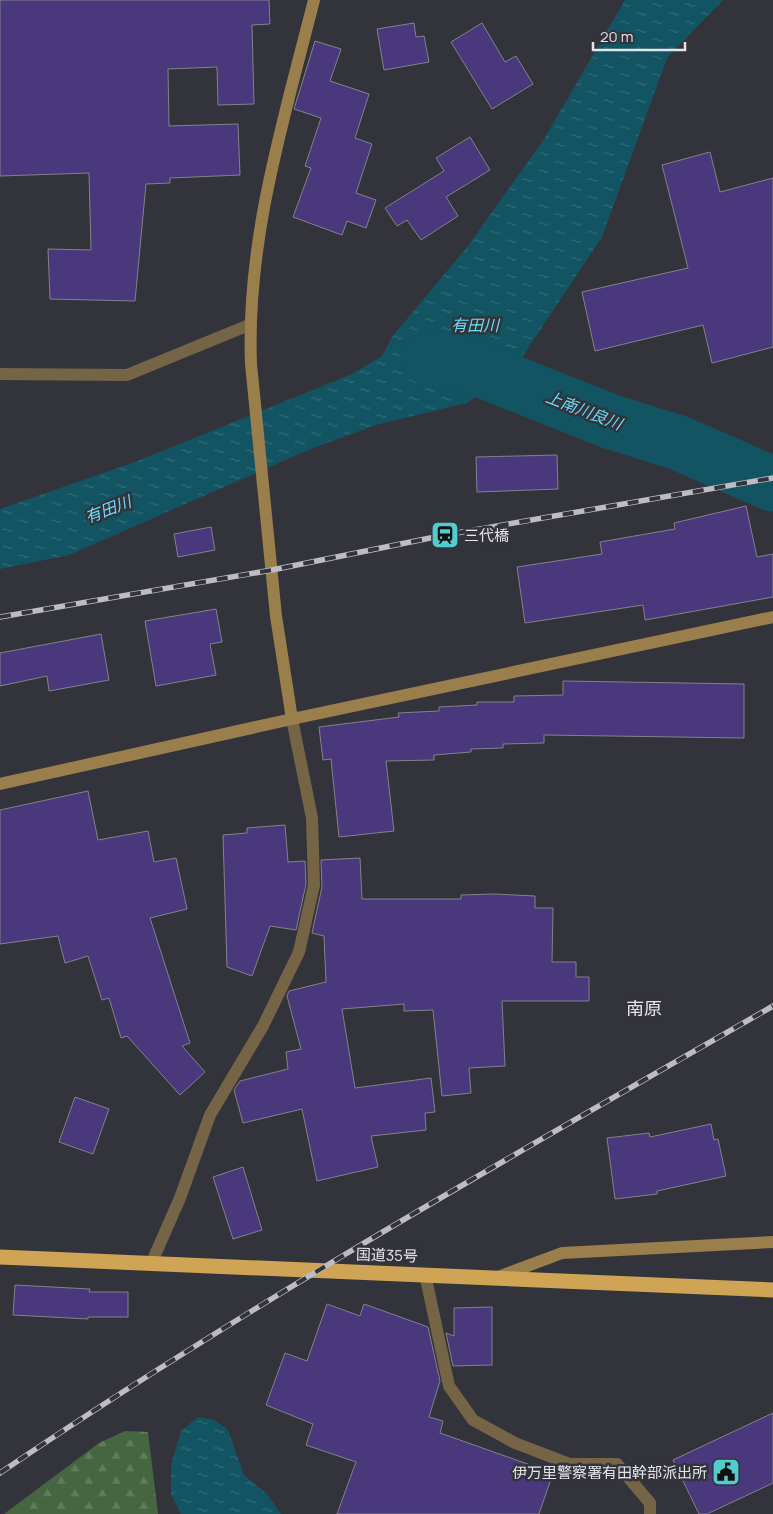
<svg xmlns="http://www.w3.org/2000/svg" width="773" height="1514" font-family="Manrope,'Noto Sans JP',sans-serif">
  <style>
    .forest { fill: url(#forest-firs) }
    .water { fill: url(#water-ripples) }
    .lines { fill: none; stroke-linecap: round; stroke-linejoin: round }
    .river { stroke: #125462; stroke-width: 55 }
    .building { fill: #4a387c; stroke: #83828a }
    .street { stroke: #756546; stroke-width: 12 }
    .secondary { stroke: #9a7f4d; stroke-width: 12 }
    .highway { stroke: #cfa555; stroke-width: 15 }
    .rail-casing { stroke: #bcbcc2; stroke-width: 5.5 }
    .rail { stroke: #33343b; stroke-width: 4; stroke-dasharray: 11; stroke-linecap: butt }
    .labels { text-anchor: middle; dominant-baseline: central; stroke-width: 5; stroke-linejoin: round; paint-order: stroke }
    .poi-label { font-size: 15px; fill: #e4e4e9; stroke: #33343b; text-anchor: start }
    .street-label { font-size: 15px; fill: #e4e4e9; stroke: #33343b }
    .water-label { font-size: 16px; font-style: italic; fill: #67def9; stroke: #33343b }
    .quarter-label { font-size: 18px; fill: #e4e4e9; stroke: #33343b }
  </style>
  <defs>
    <pattern id="forest-firs" width="22" height="20" patternUnits="userSpaceOnUse" patternTransform="scale(1.25)"><rect width="22" height="20" fill="#466641"/><path d="M5 1l3.5 6h-7zM16 11l3.5 6h-7z" fill="#617c5c"/></pattern>
    <pattern id="water-ripples" width="26" height="14" patternUnits="userSpaceOnUse" patternTransform="scale(1.25)"><rect width="26" height="14" fill="#125462"/><path d="M2 4q2-2 4 0t4 0M15 11q2-2 4 0t4 0" fill="none" stroke="#346c78"/></pattern>
  </defs>
  <rect width="100%" height="100%" fill="#33343b"/>
  <polygon class="forest" points="125,1431 148,1432 158,1514 4,1514 99,1443"/>
  <g class="water">
    <polygon points="625,0 723,0 667,58 602,237 517,365 467,403 376,425 313,448 69,555 0,569 0,509 135,462 350,375 382,356 392,337 468,246 544,139"/>
    <polygon points="198,1417 215,1420 228,1430 244,1475 267,1494 281,1514 181,1514 171,1494 171,1465 181,1431"/>
  </g>
  <g class="lines">
    <polyline class="river" points="427,357 471,366 609,421 679,443 773,484"/>
  </g>
  <g class="building">
    <polygon points="0,0 269,0 270,24 252,25 254,104 218,105 217,67 168,69 169,126 238,124 240,175 170,178 170,183 146,184 135,301 50,299 48,249 91,250 89,173 0,176"/>
    <polygon points="414,23 416,37 424,36 429,62 384,70 377,29"/>
    <polygon points="482,23 505,62 516,56 533,84 492,109 451,42"/>
    <polygon points="315,41 341,49 330,81 369,94 355,138 372,144 356,193 376,200 366,228 347,221 342,235 293,217 311,168 305,166 321,118 294,109"/>
    <polygon points="470,137 490,170 446,197 458,216 421,240 407,220 397,226 385,208 444,171 436,158"/>
    <polygon points="710,152 720,192 773,178 773,347 712,363 703,325 595,351 582,292 688,268 662,165"/>
    <polygon points="557,455 558,489 477,492 476,457"/>
    <polygon points="746,506 757,557 773,554 773,597 645,620 643,605 525,623 517,567 602,554 600,542 675,529 674,523"/>
    <polygon points="211,527 215,550 178,557 174,534"/>
    <polygon points="216,609 222,642 210,644 216,675 156,686 145,621"/>
    <polygon points="101,634 109,680 49,691 47,676 0,686 0,653"/>
    <polygon points="563,681 744,684 744,738 544,735 544,743 503,744 503,748 471,749 471,752 434,755 434,760 386,761 394,831 339,837 331,759 323,760 319,727 399,717 398,713 439,711 439,707 477,705 477,702 514,702 514,696 563,695"/>
    <polygon points="88,791 98,840 148,831 154,862 176,858 187,909 150,918 190,1043 182,1046 205,1072 180,1095 127,1036 121,1038 109,998 102,1000 88,956 65,963 58,936 0,944 0,810"/>
    <polygon points="285,825 288,862 305,861 306,884 296,930 270,926 252,976 227,967 223,835 247,833 247,828"/>
    <polygon points="360,858 362,899 461,899 461,895 494,894 535,896 535,908 553,908 552,962 576,962 576,977 589,977 589,1001 502,1001 505,1066 469,1068 471,1093 442,1096 433,1010 404,1011 404,1004 342,1009 355,1088 431,1078 435,1112 425,1113 426,1130 371,1136 378,1167 317,1181 302,1109 243,1123 234,1090 240,1081 288,1069 286,1052 301,1049 287,996 289,991 326,982 324,936 312,933 322,887 321,860"/>
    <polygon points="75,1097 109,1109 93,1154 59,1142"/>
    <polygon points="711,1124 714,1140 718,1139 726,1176 657,1191 657,1194 615,1199 607,1138 649,1133 650,1137"/>
    <polygon points="243,1167 262,1230 233,1239 213,1177"/>
    <polygon points="15,1285 90,1289 89,1292 128,1292 128,1317 88,1317 88,1319 13,1315"/>
    <polygon points="327,1304 360,1316 364,1304 428,1327 440,1381 429,1417 443,1421 440,1433 553,1473 539,1514 337,1514 356,1462 306,1445 313,1424 266,1405 285,1353 307,1361"/>
    <polygon points="492,1307 492,1365 453,1366 446,1333 454,1336 454,1308"/>
    <polygon points="773,1413 773,1483 707,1514 699,1514 673,1460"/>
  </g>
  <g class="lines">
    <g class="street">
      <polyline points="0,374 127,375 249,325"/>
      <polyline points="151,1264 180,1198 210,1115 263,1026 299,952 314,885 312,818 292,719"/>
      <polyline points="425,1274 449,1386 473,1420 515,1443 570,1464 617,1464 650,1503 650,1514"/>
    </g>
    <g class="secondary">
      <path d="M 292,719 L 276,616 L 251,364 C 246,240 284,119 314,0"/>
      <polyline points="0,784 292,719 773,617"/>
      <polyline points="498,1277 562,1253 773,1242"/>
    </g>
    <polyline class="highway" points="0,1257 773,1290"/>
    <defs>
      <g id="rail">
        <polyline points="0,617 272,570 445,535 773,478"/>
        <path d="M 0,1473 C 249,1304 512,1156 773,1006"/>
      </g>
    </defs>
    <use href="#rail" class="rail-casing"/>
    <use href="#rail" class="rail"/>
  </g>
  <defs>
    <symbol id="station-square" viewBox="-11 -11 22 22"><rect x="-9" y="-9" width="18" height="18" rx="4" fill="#52cdcf" stroke="#33343b"/><path d="M-3-6H3Q5-6 5-4V2Q5 4 3 4L4.5 6H3L1.5 4h-3L-3 6H-4.5L-3 4Q-5 4-5 2V-4Q-5-6-3-6ZM-3.5-4v3h7v-3ZM-3.5 1v1.5H-2V1ZM2 1v1.5H3.5V1Z" fill="#111"/></symbol>
    <symbol id="civic-square" viewBox="-11 -11 22 22"><rect x="-9" y="-9" width="18" height="18" rx="4" fill="#52cdcf" stroke="#33343b"/><path d="M-.6-6.5H3V-4.5H.6V-3L4-1V1h2V6H-6V1h2V-1L-.6-3ZM-1.2 2.5V6h2.4V2.5Z" fill="#111"/></symbol>
  </defs>
  <g fill-rule="evenodd">
    <use href="#station-square" x="429" y="519" width="32" height="32"/>
    <use href="#civic-square" x="710" y="1456" width="32" height="32"/>
  </g>
  <g class="labels">
    <g class="poi-label">
      <text x="464" y="535">三代橋</text>
      <text x="707" y="1472" text-anchor="end">伊万里警察署有田幹部派出所</text>
    </g>
    <g class="street-label">
      <text transform="translate(387 1255) rotate(2)">国道35号</text>
    </g>
    <g class="water-label">
      <text x="475" y="325">有田川</text>
      <text transform="translate(584 410) rotate(21)">上南川良川</text>
      <text transform="translate(108 509) rotate(-21)">有田川</text>
    </g>
    <g class="quarter-label">
      <text x="644" y="1008">南原</text>
    </g>
  </g>
  <path d="M593 42v8h92v-8" fill="none" stroke="#e4e4e9" stroke-width="2.5"/>
  <text x="600" y="42" font-size="15" fill="#e4e4e9" stroke="#33343b" stroke-width="4" paint-order="stroke">20 m</text>
</svg>
